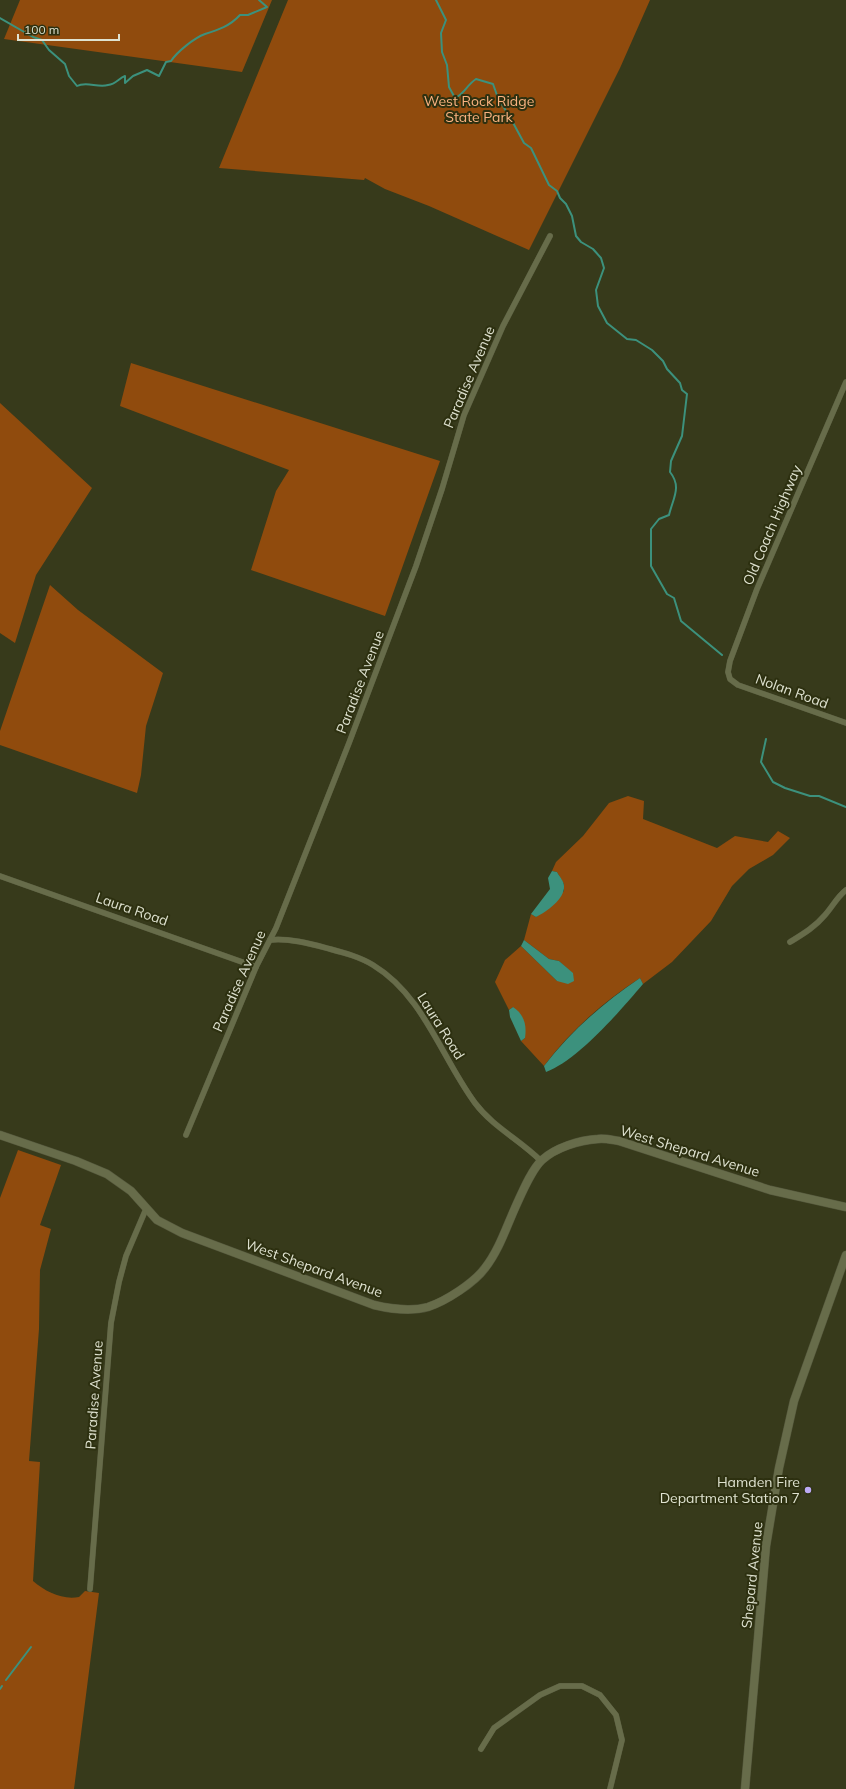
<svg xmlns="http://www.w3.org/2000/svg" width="846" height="1789" font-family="Mulish,sans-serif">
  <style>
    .green { fill: #904b0d }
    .water { fill: #3c917d }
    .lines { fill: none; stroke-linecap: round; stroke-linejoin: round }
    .stream { stroke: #3c917d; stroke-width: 2 }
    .street-casing { stroke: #54573c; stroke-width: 6 }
    .secondary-casing { stroke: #54573c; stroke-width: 9 }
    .street { stroke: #676c4a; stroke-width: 5.5 }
    .secondary { stroke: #676c4a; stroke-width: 8 }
    .poi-dot { fill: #bcaaf5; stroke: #2d3010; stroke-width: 1.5 }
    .labels { text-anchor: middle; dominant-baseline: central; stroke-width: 4; stroke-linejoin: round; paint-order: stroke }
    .park-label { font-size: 14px; fill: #fab280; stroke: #2d3010 }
    .street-label { font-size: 14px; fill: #dfe2d0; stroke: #2d3010 }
    .poi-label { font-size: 14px; fill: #dfe2d0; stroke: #2d3010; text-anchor: end }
  </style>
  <rect width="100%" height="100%" fill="#373a1b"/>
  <g class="green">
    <polygon points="20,0 272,0 242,72 4,39"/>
    <polygon points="288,0 650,0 620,68 529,250 429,206 385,189 365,178 364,180 219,168"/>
    <polygon points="131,363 440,461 385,616 251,570 276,491 289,470 120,406"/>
    <polygon points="0,403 92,488 36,575 15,643 0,633"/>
    <polygon points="50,585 78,610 163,673 146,726 141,775 137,793 0,745 0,731"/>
    <path d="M 628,796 L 644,801 L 643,819 L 717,848 L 735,836 L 768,842 L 778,831 L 790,838 L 773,855 L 749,869 L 732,886 L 711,921 L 672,962 L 643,984 L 640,978 C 603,1002 570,1031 544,1066 L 521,1041 L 525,1038 L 513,1007 L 509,1010 L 495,982 L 505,960 L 521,946 L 557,981 L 572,973 L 559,961 L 549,959 L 524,940 L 531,914 L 536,917 L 564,891 L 564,884 L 557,872 L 552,871 L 556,862 L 583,836 L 609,803 Z"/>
    <path d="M 18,1150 L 61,1165 L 40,1225 L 51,1229 L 40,1270 L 39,1329 L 29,1461 L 40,1462 L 33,1581 C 46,1592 62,1600 79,1597 L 85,1591 L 99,1593 L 74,1789 L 0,1789 L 0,1198 Z"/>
  </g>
  <g class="water">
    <path d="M 552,871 L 557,872 C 559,876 564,881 564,886 C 565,899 546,912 536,917 L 531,914 L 550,889 L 548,878 Z"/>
    <polygon points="524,940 549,959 559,961 573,973 574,981 568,984 557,981 521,946"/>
    <path d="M 640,978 L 643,984 C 620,1011 578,1060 546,1072 L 544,1066 C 571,1031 603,1003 640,978 Z"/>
    <path d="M 513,1007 C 524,1014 527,1025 525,1038 L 521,1041 L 510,1017 L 509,1010 Z"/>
  </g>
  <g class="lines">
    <g class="stream">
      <path d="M 436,0 L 446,20 L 441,33 L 442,52 L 447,65 L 449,87 L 455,98 C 464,94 467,85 476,79 L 493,84 L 498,98 L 511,119 L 524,143 L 531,148 L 549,185 L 557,191 L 560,198 L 566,204 L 572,216 L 576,236 L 581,242 L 593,249 L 601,258 L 604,268 L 596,290 L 598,306 L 607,323 L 627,339 L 636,340 L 652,350 L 663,361 L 667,369 L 680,383 L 682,390 L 687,394 L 682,436 L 671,461 L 670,472 C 682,487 673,498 669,515 L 659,519 L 651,529 L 651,566 L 667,594 L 674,598 L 681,621 L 722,655"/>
      <path d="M 0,18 L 33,37 L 42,40 L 49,50 L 65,64 L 69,76 L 77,86 C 86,81 98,88 108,85 C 116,84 119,78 125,76 L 125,83 L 133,76 L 147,70 L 159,76 L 166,62 L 171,61 C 177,52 194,38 205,34 C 218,30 230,26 240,15 L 248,15 L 267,7 L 259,0"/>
      <polyline points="766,739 761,762 773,782 785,788 810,796 819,796 846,807"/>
      <polyline points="6,1680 31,1647"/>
      <polyline points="0,1689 2,1686"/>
    </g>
    <defs>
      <g id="street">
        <polyline points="846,382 757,589 730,661 728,672 730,679 738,685 846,723"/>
        <polyline points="0,876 256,967"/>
        <path d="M 270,940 C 290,938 311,944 330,949 C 345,953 360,957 373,965 C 424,996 441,1057 475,1103 C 493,1127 520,1140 541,1161"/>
        <path d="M 790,942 C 803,934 815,927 825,915 C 833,906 837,897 846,890"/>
        <polyline points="186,1135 256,967 276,928 349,743 416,566 442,489 464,415 503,326 550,236"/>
        <polyline points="90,1589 111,1323 119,1282 126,1256 146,1209"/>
        <polyline points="481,1749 494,1728 540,1695 560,1686 582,1686 600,1695 616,1715 622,1740 610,1789"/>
      </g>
      <g id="secondary">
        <path d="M 0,1135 L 76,1161 L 107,1174 L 131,1191 L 157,1220 L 182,1233 L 374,1305 C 391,1309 410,1312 428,1307 C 446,1301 474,1283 485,1268 C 499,1250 506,1228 515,1208 C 521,1195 531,1170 542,1160 C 555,1148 579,1140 598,1139 C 604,1138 612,1140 619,1141 L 770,1190 L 846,1207"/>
        <polyline points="745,1789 766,1546 779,1468 794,1401 846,1255"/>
      </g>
    </defs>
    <use href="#street" class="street-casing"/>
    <use href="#secondary" class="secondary-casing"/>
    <use href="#street" class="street"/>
    <use href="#secondary" class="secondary"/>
  </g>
  <circle class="poi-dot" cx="808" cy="1490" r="4"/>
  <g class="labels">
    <g class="park-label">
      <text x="479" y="101">West Rock Ridge<tspan x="479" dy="16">State Park</tspan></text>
    </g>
    <g class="street-label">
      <text transform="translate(469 377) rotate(-67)">Paradise Avenue</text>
      <text transform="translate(772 525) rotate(-67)">Old Coach Highway</text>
      <text transform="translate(360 682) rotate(-69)">Paradise Avenue</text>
      <text transform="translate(792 691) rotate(20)">Nolan Road</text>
      <text transform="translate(132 909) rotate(19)">Laura Road</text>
      <text transform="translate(239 981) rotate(-66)">Paradise Avenue</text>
      <text transform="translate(441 1026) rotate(58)">Laura Road</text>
      <text transform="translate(690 1151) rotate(17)">West Shepard Avenue</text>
      <text transform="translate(314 1268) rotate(20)">West Shepard Avenue</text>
      <text transform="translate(94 1395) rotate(-86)">Paradise Avenue</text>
      <text transform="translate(752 1575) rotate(-84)">Shepard Avenue</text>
    </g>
    <g class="poi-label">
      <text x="800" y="1482">Hamden Fire<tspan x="800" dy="16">Department Station 7</tspan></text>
    </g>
  </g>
  <path d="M18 34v6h101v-6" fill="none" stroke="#dfe2d0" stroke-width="2"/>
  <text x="24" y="34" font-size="12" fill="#dfe2d0" stroke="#2d3010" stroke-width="3" paint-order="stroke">100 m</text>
</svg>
